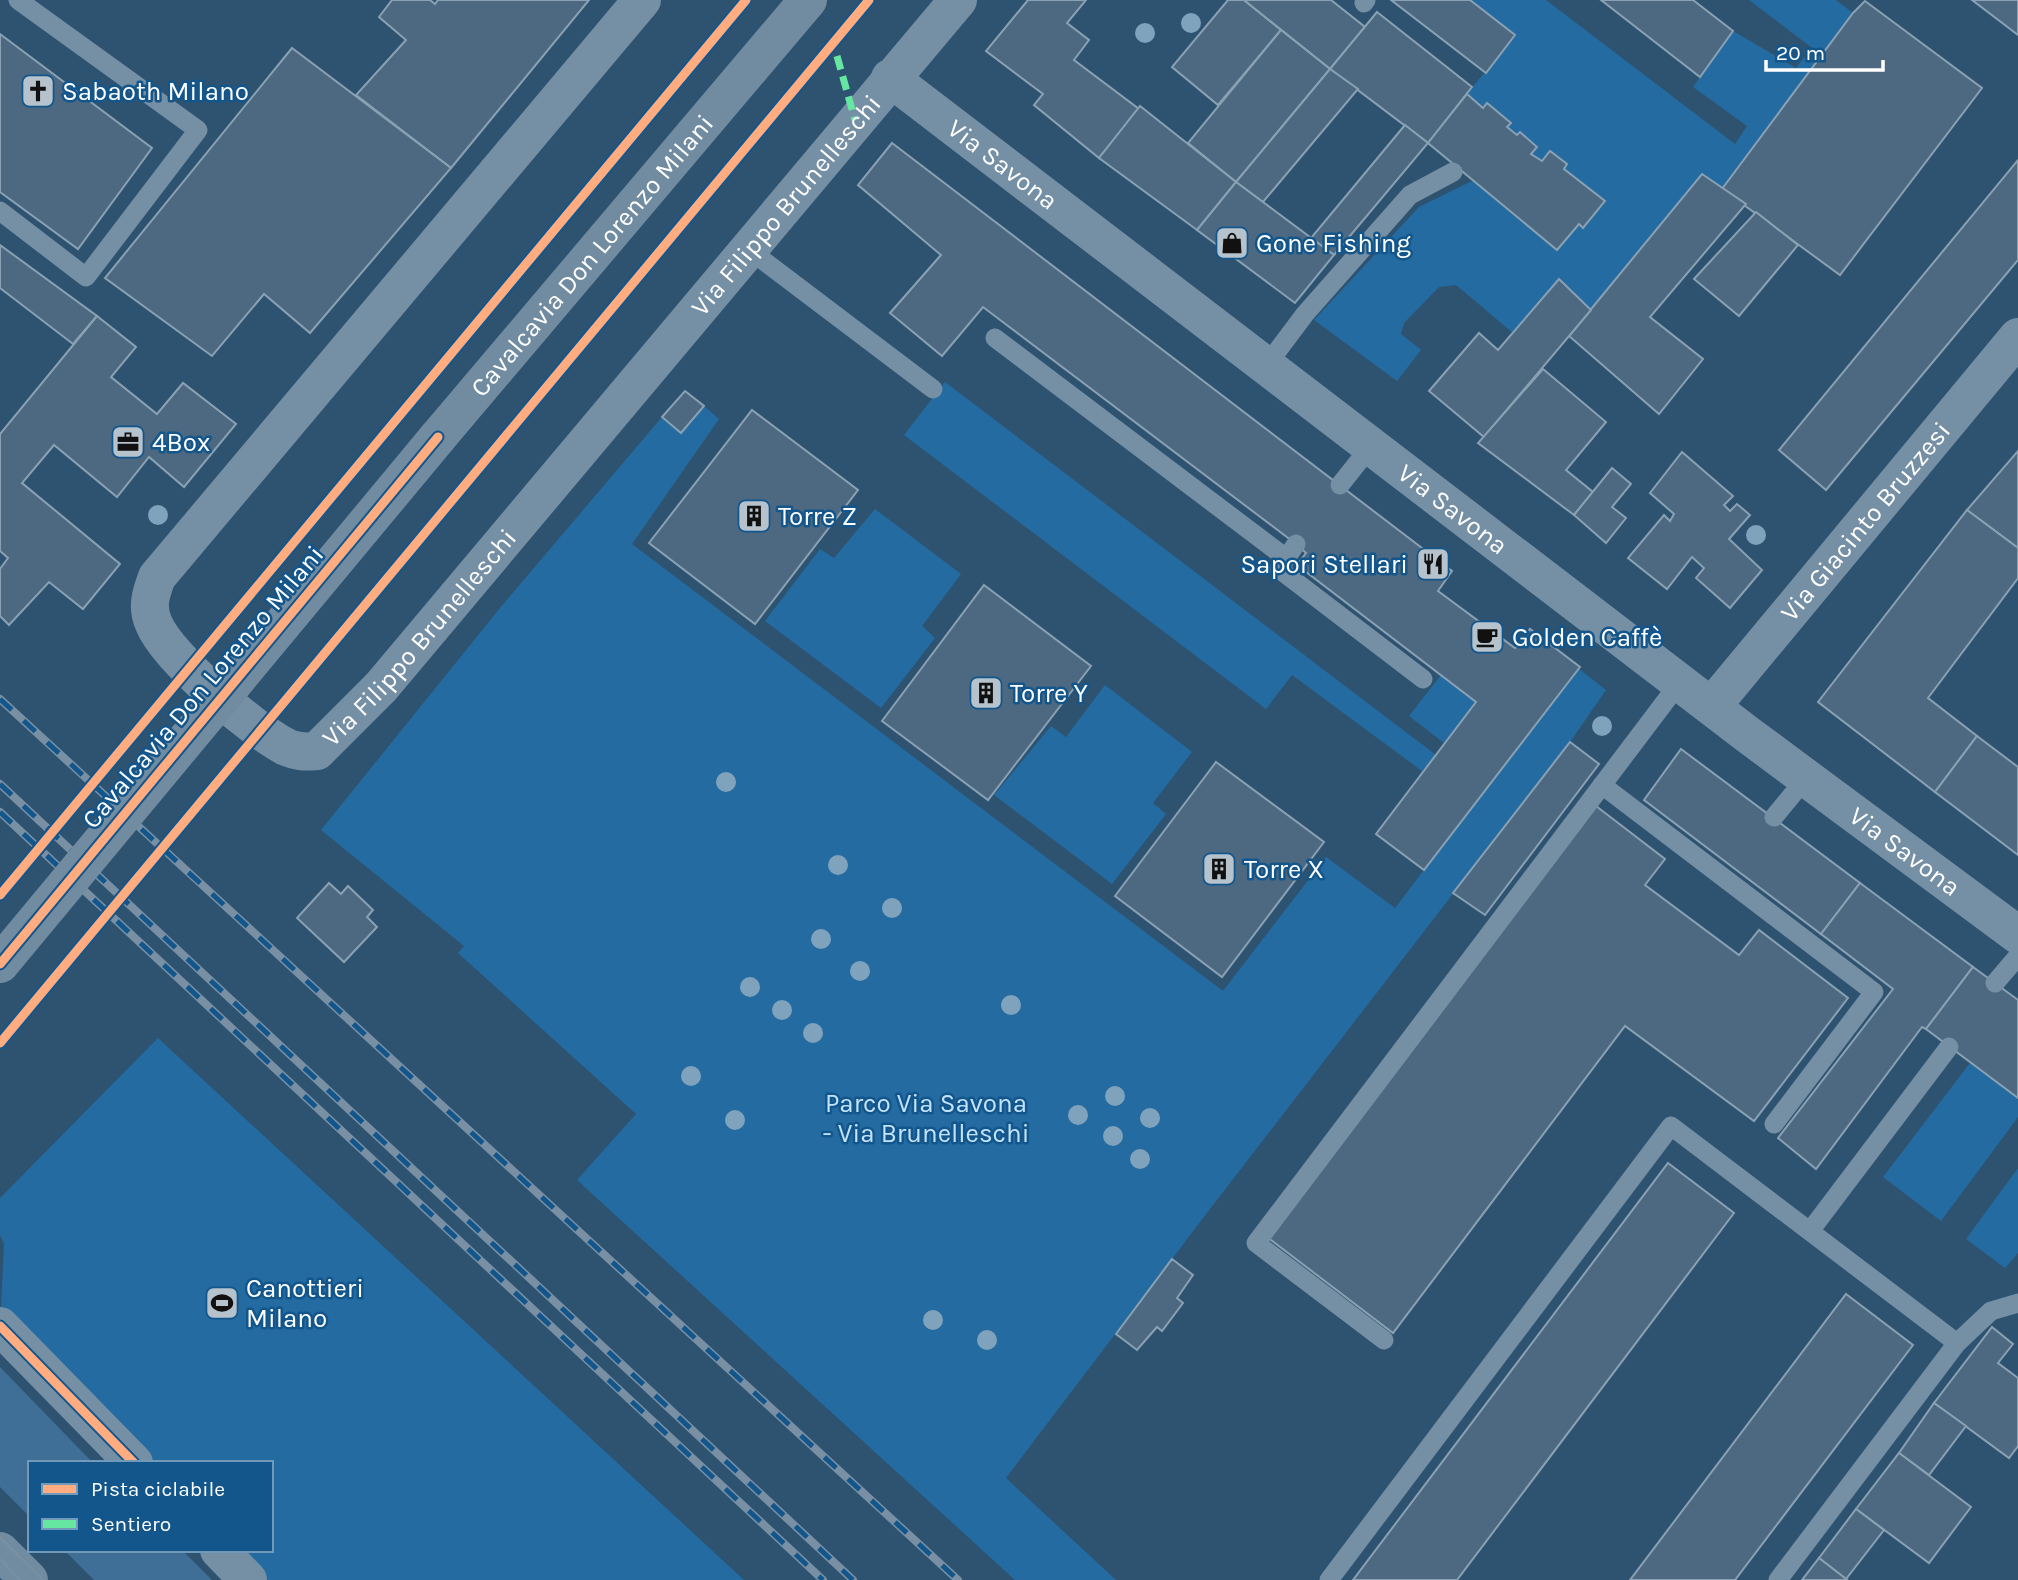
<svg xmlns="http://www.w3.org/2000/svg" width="2018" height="1580" font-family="Karla,sans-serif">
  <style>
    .green { fill: #246ba1 }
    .water { fill: #3f6f96 }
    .building { fill: #4c6981; stroke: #8aa1b3; stroke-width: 2 }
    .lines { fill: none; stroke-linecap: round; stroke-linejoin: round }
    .lane { stroke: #758fa5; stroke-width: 19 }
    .street { stroke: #758fa5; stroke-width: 38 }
    .secondary { stroke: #718ca1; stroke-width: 38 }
    .tram { stroke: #7990a4; stroke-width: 2 }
    .rail-casing { stroke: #7990a4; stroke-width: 8 }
    .rail { stroke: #13568c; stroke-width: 5; stroke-dasharray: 16; stroke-linecap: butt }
    .secondary-bridge { stroke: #718ca1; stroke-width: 38 }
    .quiet { stroke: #66e7a1; stroke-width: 7; stroke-dasharray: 14 7; stroke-linecap: butt }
    .cycleway-casing { stroke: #13568c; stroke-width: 13 }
    .cycleway { stroke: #ffac80; stroke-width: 9 }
    .tree { fill: #7fa2bd }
    .labels { text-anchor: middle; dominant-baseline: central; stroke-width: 5; stroke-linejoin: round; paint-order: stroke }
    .poi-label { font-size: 26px; fill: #fff; stroke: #13568c; text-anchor: start }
    .street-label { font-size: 26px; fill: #fff; stroke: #13568c }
    .park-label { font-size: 26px; fill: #c2e3fc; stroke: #13568c }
  </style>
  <rect width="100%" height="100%" fill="#2e5371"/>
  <g class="green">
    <polygon points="1470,0 1546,0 1735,144 1747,126 1693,87 1733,31 1796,68 1812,48 1749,0 1836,0 1853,13 1722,189 1702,174 1591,310 1559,279 1513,333 1456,285 1439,287 1404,323 1401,334 1421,350 1397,381 1314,320 1419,207 1474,180 1583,228 1604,202 1564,169 1567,164 1550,151 1542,161 1531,154 1536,147 1507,127 1510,123 1488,103 1483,108 1467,94 1515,35"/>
    <polygon points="945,382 1436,755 1422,771 1292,675 1266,709 904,435"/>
    <polygon points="704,406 719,419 632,544 1223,991 1326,857 1395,908 1578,668 1606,690 1570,742 1200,1222 1006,1478 1116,1580 1015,1580 577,1180 636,1114 458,953 464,946 321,830 500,608 662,417 681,433"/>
    <polygon points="875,509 961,574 922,626 935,638 881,708 765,621 820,549 834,558"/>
    <polygon points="1441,675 1476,702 1444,743 1409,716"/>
    <polygon points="1105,685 1192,752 1153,803 1166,814 1112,884 994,795 1051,726 1066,737"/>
    <polygon points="158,1038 744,1580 264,1580 233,1550 271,1550 271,1463 141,1463 0,1329 4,1244 0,1235 0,1198"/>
    <polygon points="1970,1063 2018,1098 2018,1117 1941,1221 1883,1177"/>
    <polygon points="2018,1168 2018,1253 2005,1268 1966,1239"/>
  </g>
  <g class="water">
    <polygon points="0,1367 93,1463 30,1463 30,1517 0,1487"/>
    <polygon points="64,1550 182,1550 212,1580 94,1580"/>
  </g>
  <g class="building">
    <polygon points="392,0 430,0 435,4 438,0 589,0 451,168 356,95 406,40 379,17"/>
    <polygon points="1028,0 1086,0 1067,23 1089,40 1074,60 1139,109 1099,158 1034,105 1043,94 986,51"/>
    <polygon points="1228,0 1244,0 1281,30 1218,105 1172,67"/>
    <polygon points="1244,0 1331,0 1365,27 1330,69"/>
    <polygon points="1391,0 1470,0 1515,35 1486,73"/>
    <polygon points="1601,0 1693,0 1733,31 1700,77"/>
    <polygon points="1972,0 2018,0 2018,35"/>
    <polygon points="1865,1 1982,88 1840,275 1722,189 1853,13"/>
    <polygon points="1377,12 1472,87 1428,143 1330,69"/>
    <polygon points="1281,30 1330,69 1236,182 1188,143"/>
    <polygon points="0,34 152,148 78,249 0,192"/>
    <polygon points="292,48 451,168 310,333 264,294 212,356 105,278"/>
    <polygon points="1330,69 1358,89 1263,202 1236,182"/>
    <polygon points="1467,94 1483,108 1487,103 1511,123 1507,127 1517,135 1520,132 1537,147 1531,154 1542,161 1550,151 1567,164 1564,169 1605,201 1583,228 1579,224 1557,250 1428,143"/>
    <polygon points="1140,106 1236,182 1197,230 1099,158"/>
    <polygon points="1405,125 1428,143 1334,255 1311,238"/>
    <polygon points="892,143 1452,571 1438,591 1515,648 1530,629 1580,667 1424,870 1376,834 1476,702 1297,565 1306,553 1296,544 983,307 942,356 890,313 941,255 858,185"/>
    <polygon points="2018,160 2018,260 1826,490 1779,450"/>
    <polygon points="1702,174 1746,204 1650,317 1703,359 1659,414 1569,336"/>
    <polygon points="1236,182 1334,255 1295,303 1197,230"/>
    <polygon points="1756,212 1798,245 1739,316 1694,279"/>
    <polygon points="0,245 97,316 73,344 0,288"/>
    <polygon points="1559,279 1591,310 1484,437 1429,391 1479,333 1498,350"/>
    <polygon points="97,316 136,347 111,377 157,414 183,383 236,424 184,487 149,457 117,497 54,445 22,483 120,564 83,609 49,582 9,625 0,616 0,569 8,558 0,551 0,434"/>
    <polygon points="1543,369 1606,422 1566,470 1593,492 1574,515 1478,443"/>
    <polygon points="685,391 704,406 681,433 662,417"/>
    <polygon points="752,410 858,490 755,624 649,543"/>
    <polygon points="2018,451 2018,548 1967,510"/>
    <polygon points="1682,452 1733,496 1724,505 1730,511 1737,504 1750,515 1729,539 1762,570 1730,608 1696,578 1704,568 1692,557 1667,589 1628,558 1664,515 1670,521 1674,514 1650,493"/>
    <polygon points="1612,468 1631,484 1612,507 1626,518 1606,543 1574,515"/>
    <polygon points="1967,510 2018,548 2018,578 1928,698 1977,736 1935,792 1818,702"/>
    <polygon points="984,585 1091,666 988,800 882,721"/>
    <polygon points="1977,736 2018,767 2018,855 1935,792"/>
    <polygon points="1570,742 1599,764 1485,915 1453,893"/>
    <polygon points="1681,749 1860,883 1821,934 1644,800"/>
    <polygon points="1216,762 1324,842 1222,977 1115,896"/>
    <polygon points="1596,806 1665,859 1645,885 1739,955 1759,930 1848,998 1754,1121 1625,1026 1393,1333 1267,1237"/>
    <polygon points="329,883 341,894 348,886 373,910 367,917 377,927 344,962 297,918"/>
    <polygon points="1860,883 1973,967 1926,1029 1922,1027 1816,1169 1778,1138 1893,989 1821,934"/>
    <polygon points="1973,967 2018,1000 2018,1098 1926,1029"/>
    <polygon points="1668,1163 1734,1213 1457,1580 1353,1580"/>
    <polygon points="1172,1259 1193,1275 1177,1298 1183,1303 1162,1331 1157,1327 1137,1350 1116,1334"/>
    <polygon points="1846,1294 1913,1345 1735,1580 1630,1580"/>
    <polygon points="1992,1327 2013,1344 1998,1363 2018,1378 2018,1446 2009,1458 1934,1403"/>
    <polygon points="1934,1403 1966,1426 1929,1475 1899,1453"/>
    <polygon points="1899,1453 1971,1507 1929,1563 1856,1509"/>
    <polygon points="1856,1509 1884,1530 1846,1579 1819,1558"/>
    <polygon points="1819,1558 1846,1579 1848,1580 1802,1580"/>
  </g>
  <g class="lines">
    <g class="lane">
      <polyline points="1364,3 1366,0"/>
      <polyline points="0,211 86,277 198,130 18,0"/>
      <polyline points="748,249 933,389"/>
      <polyline points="995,338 1286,558"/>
      <polyline points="1266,366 1305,314 1410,195 1453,172"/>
      <polyline points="1340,485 1371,446"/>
      <polyline points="1296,544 1279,569 1423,679"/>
      <polyline points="1602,785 1874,992 1774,1124"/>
      <polyline points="1774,817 1806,778"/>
      <polyline points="1995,983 2018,956"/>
      <polyline points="1810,1231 1949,1047"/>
      <polyline points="1384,1340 1256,1243 1680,682"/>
      <polyline points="1329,1580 1671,1126 1957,1343"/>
      <polyline points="1778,1580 1957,1343 1991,1311 2018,1303"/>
    </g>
    <g class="street">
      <path id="s1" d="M 642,0 L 157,577 C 151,593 146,607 154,624 C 168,658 253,730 286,747 C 297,752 306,752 317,751 L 381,687 L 958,0"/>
      <path id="s2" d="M 890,78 L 1747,734 L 2018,935"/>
      <path id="s3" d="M 1712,706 L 2018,337"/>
      <polyline points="0,1326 134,1463"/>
      <polyline points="219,1550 248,1580"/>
    </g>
    <g class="secondary">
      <path id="s4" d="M 438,437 L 808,0"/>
      <polyline points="0,1551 29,1580"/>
    </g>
    <g class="tram">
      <polyline points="0,1537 43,1580"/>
      <polyline points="0,1559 20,1580"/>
    </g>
    <defs>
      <g id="rail">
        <polyline points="0,699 958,1580"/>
        <polyline points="0,784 853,1580"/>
        <polyline points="0,812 823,1580"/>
      </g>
    </defs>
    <use href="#rail" class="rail-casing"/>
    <use href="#rail" class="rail"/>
    <polyline class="secondary-bridge" points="0,964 438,437"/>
    <polyline class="quiet" points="837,56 855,120"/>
    <defs>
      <g id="cycleway">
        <polyline points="0,895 746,0"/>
        <polyline points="0,964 438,437"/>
        <polyline points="0,1043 869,0"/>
        <polyline points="0,1326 134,1463"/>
      </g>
    </defs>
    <use href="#cycleway" class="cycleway-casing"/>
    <use href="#cycleway" class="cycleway"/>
  </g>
  <g class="tree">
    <circle cx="1191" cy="23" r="10"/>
    <circle cx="1145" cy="33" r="10"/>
    <circle cx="158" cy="515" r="10"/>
    <circle cx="1756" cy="535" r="10"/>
    <circle cx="1602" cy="726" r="10"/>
    <circle cx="726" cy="782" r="10"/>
    <circle cx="838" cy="865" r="10"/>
    <circle cx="892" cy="908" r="10"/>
    <circle cx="821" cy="939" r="10"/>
    <circle cx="860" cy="971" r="10"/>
    <circle cx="750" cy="987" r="10"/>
    <circle cx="1011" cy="1005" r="10"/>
    <circle cx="782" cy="1010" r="10"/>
    <circle cx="813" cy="1033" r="10"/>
    <circle cx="691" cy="1076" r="10"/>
    <circle cx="1115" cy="1096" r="10"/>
    <circle cx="1078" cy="1115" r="10"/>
    <circle cx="1150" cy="1118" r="10"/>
    <circle cx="735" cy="1120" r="10"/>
    <circle cx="1113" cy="1136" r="10"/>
    <circle cx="1140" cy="1159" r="10"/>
    <circle cx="933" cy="1320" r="10"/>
    <circle cx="987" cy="1340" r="10"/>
  </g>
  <defs>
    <symbol id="church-square" viewBox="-11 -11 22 22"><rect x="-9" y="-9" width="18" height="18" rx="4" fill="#b6c3cd" stroke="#13568c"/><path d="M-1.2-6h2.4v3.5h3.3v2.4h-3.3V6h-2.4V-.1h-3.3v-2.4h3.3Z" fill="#111"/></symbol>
    <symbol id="shop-square" viewBox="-11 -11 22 22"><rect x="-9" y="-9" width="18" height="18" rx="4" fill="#b6c3cd" stroke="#13568c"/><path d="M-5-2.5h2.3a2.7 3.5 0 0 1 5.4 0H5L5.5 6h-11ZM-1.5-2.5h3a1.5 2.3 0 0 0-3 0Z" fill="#111"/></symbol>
    <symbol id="office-square" viewBox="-11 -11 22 22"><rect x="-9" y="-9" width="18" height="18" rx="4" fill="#b6c3cd" stroke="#13568c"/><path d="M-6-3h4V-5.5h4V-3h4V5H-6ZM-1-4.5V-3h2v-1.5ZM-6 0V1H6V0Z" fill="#111"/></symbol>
    <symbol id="building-square" viewBox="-11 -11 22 22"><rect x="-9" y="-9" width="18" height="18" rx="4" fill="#b6c3cd" stroke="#13568c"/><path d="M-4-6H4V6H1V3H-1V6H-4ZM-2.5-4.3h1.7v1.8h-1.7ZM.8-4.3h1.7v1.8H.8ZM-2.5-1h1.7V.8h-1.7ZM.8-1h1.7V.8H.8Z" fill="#111"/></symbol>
    <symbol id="restaurant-square" viewBox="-11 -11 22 22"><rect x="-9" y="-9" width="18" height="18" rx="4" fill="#b6c3cd" stroke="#13568c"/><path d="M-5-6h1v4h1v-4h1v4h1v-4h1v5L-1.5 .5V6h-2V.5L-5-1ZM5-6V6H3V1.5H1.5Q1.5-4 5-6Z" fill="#111"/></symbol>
    <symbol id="cafe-square" viewBox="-11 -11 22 22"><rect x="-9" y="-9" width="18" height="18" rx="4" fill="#b6c3cd" stroke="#13568c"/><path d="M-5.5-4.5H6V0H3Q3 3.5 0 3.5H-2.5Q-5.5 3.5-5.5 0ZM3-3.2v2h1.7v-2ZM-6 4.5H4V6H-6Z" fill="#111"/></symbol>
    <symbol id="stadium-square" viewBox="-11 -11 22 22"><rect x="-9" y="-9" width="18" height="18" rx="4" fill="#b6c3cd" stroke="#13568c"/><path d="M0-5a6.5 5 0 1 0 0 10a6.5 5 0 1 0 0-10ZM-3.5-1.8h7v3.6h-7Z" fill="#111"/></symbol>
  </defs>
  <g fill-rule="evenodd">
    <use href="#church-square" x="19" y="72" width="38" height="38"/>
    <use href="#shop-square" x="1213" y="224" width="38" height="38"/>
    <use href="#office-square" x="109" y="423" width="38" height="38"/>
    <use href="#building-square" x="735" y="497" width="38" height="38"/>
    <use href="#restaurant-square" x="1414" y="545" width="38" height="38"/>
    <use href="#cafe-square" x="1468" y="618" width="38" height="38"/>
    <use href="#building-square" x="967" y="674" width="38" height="38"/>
    <use href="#building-square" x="1200" y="850" width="38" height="38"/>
    <use href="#stadium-square" x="203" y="1284" width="38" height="38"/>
  </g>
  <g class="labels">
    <g class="poi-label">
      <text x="62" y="91">Sabaoth Milano</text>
      <text x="1256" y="243">Gone Fishing</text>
      <text x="152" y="442">4Box</text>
      <text x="778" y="516">Torre Z</text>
      <text x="1408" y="564" text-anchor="end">Sapori Stellari</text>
      <text x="1512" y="637">Golden Caffè</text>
      <text x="1010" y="693">Torre Y</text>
      <text x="1244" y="869">Torre X</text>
      <text x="246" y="1288">Canottieri<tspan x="246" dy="30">Milano</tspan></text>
    </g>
    <g class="street-label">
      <text stroke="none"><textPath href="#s2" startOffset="142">Via Savona</textPath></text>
      <text stroke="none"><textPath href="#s1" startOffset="1736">Via Filippo Brunelleschi</textPath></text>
      <text stroke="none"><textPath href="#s4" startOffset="238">Cavalcavia Don Lorenzo Milani</textPath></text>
      <text stroke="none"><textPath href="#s2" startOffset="709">Via Savona</textPath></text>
      <text stroke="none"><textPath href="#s3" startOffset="240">Via Giacinto Bruzzesi</textPath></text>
      <text stroke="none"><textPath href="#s1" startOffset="1169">Via Filippo Brunelleschi</textPath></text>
      <text transform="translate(203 687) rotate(-50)">Cavalcavia Don Lorenzo Milani</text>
      <text stroke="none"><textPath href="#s2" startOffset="1276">Via Savona</textPath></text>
    </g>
    <g class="park-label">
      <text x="926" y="1103">Parco Via Savona<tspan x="926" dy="30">- Via Brunelleschi</tspan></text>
    </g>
  </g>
  <rect x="28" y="1461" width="245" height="91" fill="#13568c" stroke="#719aba" stroke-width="2"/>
  <rect x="42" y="1484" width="35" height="10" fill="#ffac80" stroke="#719aba" stroke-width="2"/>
  <text x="91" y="1496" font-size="21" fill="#ffffff">Pista ciclabile</text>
  <rect x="42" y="1519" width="35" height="10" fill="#66e7a1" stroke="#719aba" stroke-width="2"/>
  <text x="91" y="1531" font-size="21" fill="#ffffff">Sentiero</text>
  <path d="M1766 60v10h117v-10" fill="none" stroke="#ffffff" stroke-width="3.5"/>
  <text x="1776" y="60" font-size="21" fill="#ffffff" stroke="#13568c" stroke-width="5" paint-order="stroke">20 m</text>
</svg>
